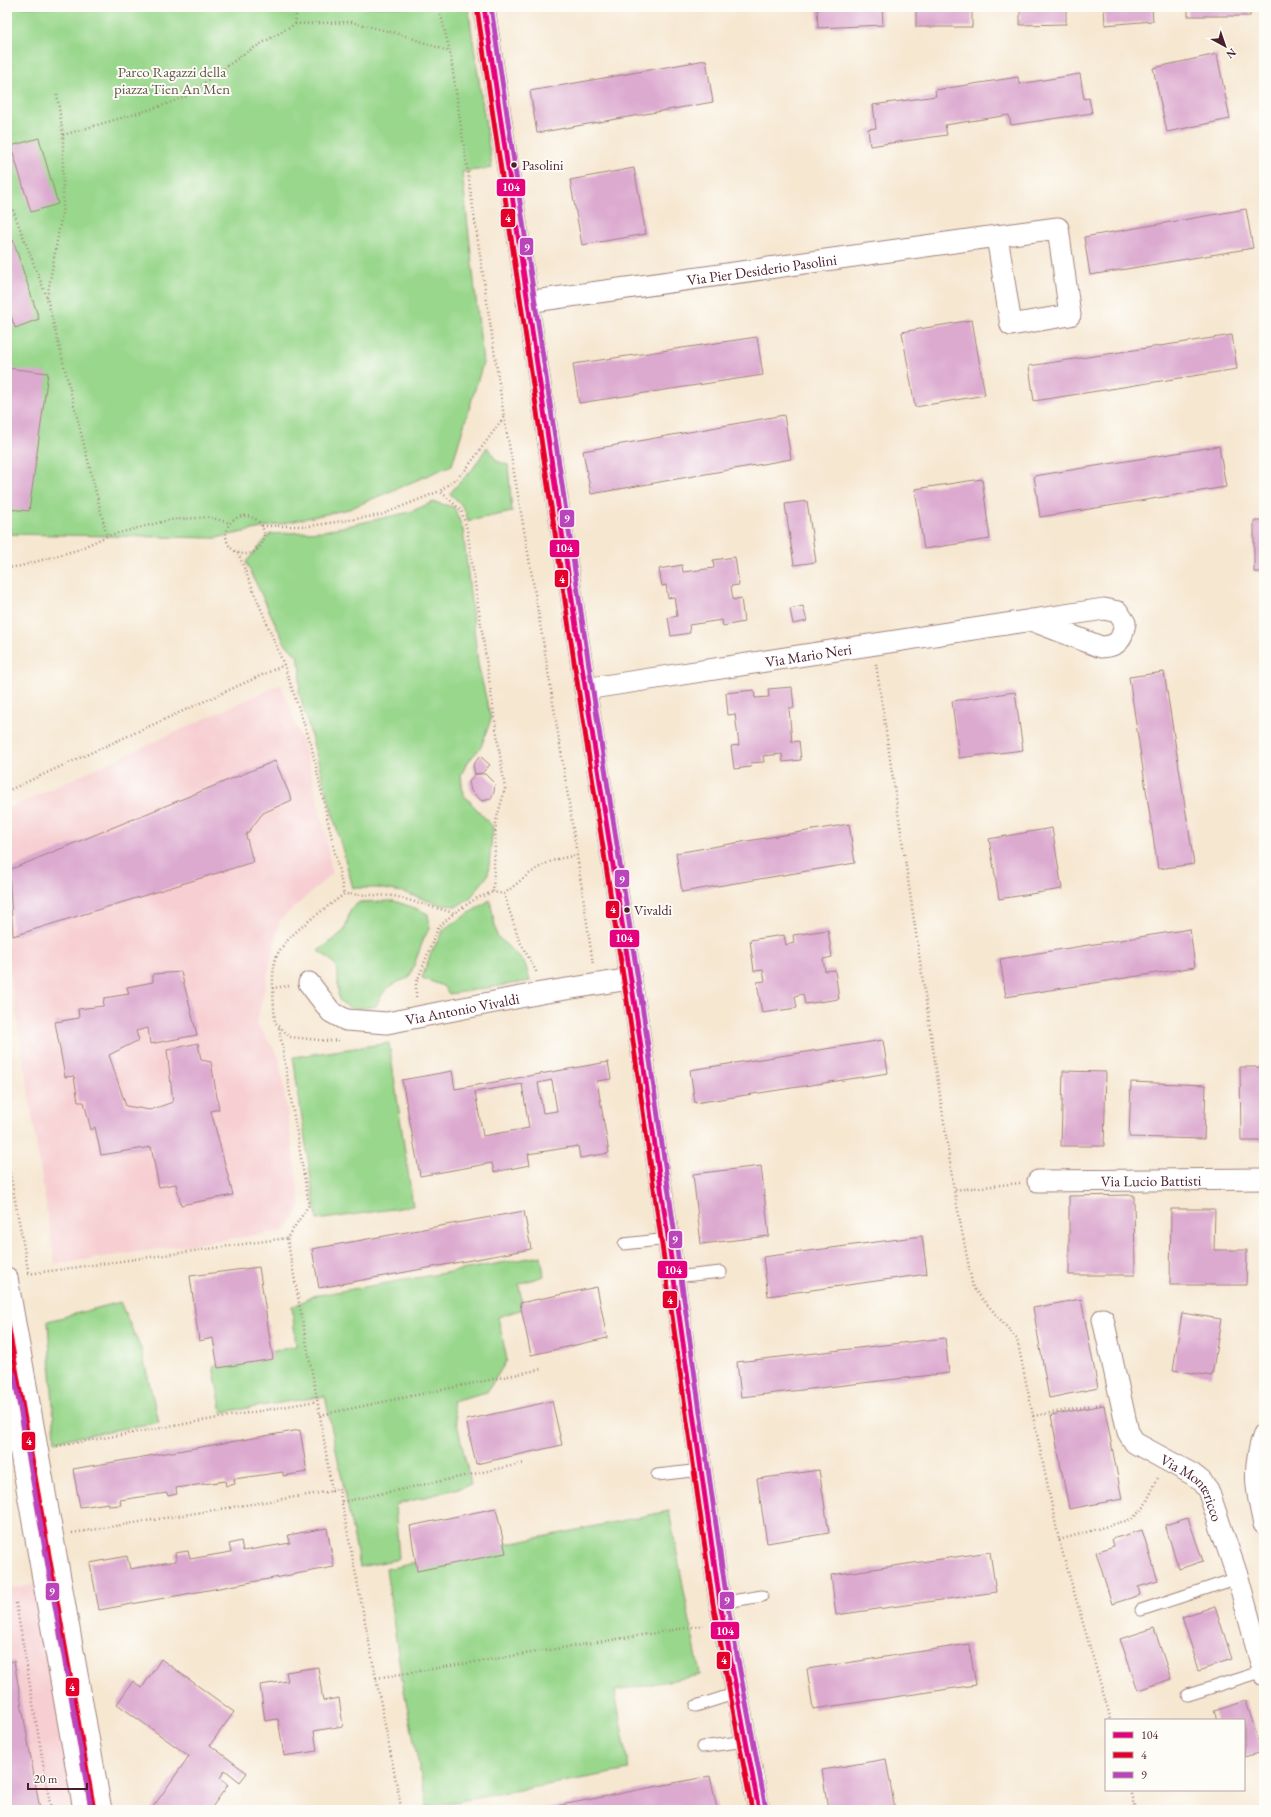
<svg xmlns="http://www.w3.org/2000/svg" width="1271" height="1817" font-family="'EB Garamond',serif">
  <style>
    .built { fill: #f7cfd2 }
    .green { fill: #99d78c; stroke: #727b5c }
    .building { fill: #dca9cf; fill-rule: evenodd }
    .lines { fill: none; stroke-linecap: round; stroke-linejoin: round }
    .service-casing { stroke: #a0837e; stroke-width: 13 }
    .minor-casing { stroke: #a0837e; stroke-width: 23 }
    .path { stroke: #a0837e; stroke-width: 2.5; stroke-dasharray: 1 3; stroke-linecap: butt }
    .service { stroke: #fff; stroke-width: 11 }
    .minor { stroke: #fff; stroke-width: 21 }
    .bus-1-casing { stroke: #fdfcf7; stroke-width: 8 }
    .bus-2-casing { stroke: #fdfcf7; stroke-width: 8 }
    .bus-3-casing { stroke: #fdfcf7; stroke-width: 8 }
    .bus-1 { stroke: #e5007d; stroke-width: 5 }
    .bus-2 { stroke: #e4002b; stroke-width: 5 }
    .bus-3 { stroke: #b4b; stroke-width: 5 }
    .bus-dot { fill: #4a1f2b; stroke: #fdfcf7; stroke-width: 1.5 }
    .labels { text-anchor: middle; dominant-baseline: central; stroke-width: 4; stroke-linejoin: round; paint-order: stroke }
    .bus-label { font-size: 14px; fill: #4a1f2b; stroke: #fdfcf7; text-anchor: start }
    .park-label { font-size: 15px; fill: #625648; stroke: #fdfcf7 }
    .street-label { font-size: 15px; fill: #4a1f2b; stroke: #fdfcf7 }
    .line-badge { stroke: #fdfcf7; stroke-width: 1.5 }
    .badge-label { font-size: 11px; text-anchor: middle; font-weight: bold; fill: #fff }
  </style>
  <rect width="100%" height="100%" fill="#fdfcf7"/>
  <filter id="ink" filterUnits="userSpaceOnUse"><feTurbulence type="fractalNoise" baseFrequency=".025" numOctaves="2"/><feDisplacementMap in="SourceGraphic" scale="8" xChannelSelector="R" yChannelSelector="G"/><feConvolveMatrix kernelMatrix="1 2 1 2 8 2 1 2 1" color-interpolation-filters="sRGB"/></filter>
  <filter id="wash" filterUnits="userSpaceOnUse"><feTurbulence type="fractalNoise" baseFrequency=".012" numOctaves="4" result="noise"/><feDisplacementMap in="SourceGraphic" scale="16" xChannelSelector="R" yChannelSelector="G"/><feGaussianBlur stdDeviation="0.9" result="paint"/><feColorMatrix in="noise" values="0 0 0 0 0 0 0 0 0 0 0 0 0 0 0 0 0 1.4 0 .05"/><feComposite in="paint" operator="in"/></filter>
  <g filter="url(#wash)">
    <rect width="100%" height="100%" fill="#f6e7d1"/>
    <g class="built">
      <polygon points="281,684 308,759 327,841 332,874 280,920 257,1023 279,1057 301,1207 284,1231 55,1264 7,954 7,809"/>
      <polygon points="44,1583 81,1810 7,1810 7,1589"/>
    </g>
    <g class="green">
      <polygon points="7,7 468,7 492,168 462,172 483,363 452,465 349,509 216,538 7,534"/>
      <path d="M 487,447 L 497,461 L 508,465 L 512,512 L 468,521 C 465,508 460,502 450,494 L 456,486 L 472,470 Z"/>
      <polygon points="433,502 454,507 463,530 478,664 491,719 481,747 467,763 461,775 463,794 493,827 488,875 470,898 457,906 441,905 402,892 378,888 353,888 299,692 301,669 297,656 284,642 246,562 270,534 324,531 410,512"/>
      <polygon points="490,900 497,936 525,963 530,981 449,994 443,986 422,978 431,953 444,929"/>
      <path d="M 394,901 L 415,908 L 428,914 L 430,928 L 424,938 L 409,978 C 391,984 384,988 376,1006 C 359,1009 352,1012 339,1000 C 335,974 346,968 318,951 L 344,931 L 351,908 L 360,902 Z"/>
      <polygon points="389,1043 413,1206 317,1220 293,1057"/>
      <polygon points="541,1256 544,1276 519,1284 523,1309 498,1317 507,1360 487,1392 452,1401 471,1485 395,1505 399,1559 360,1567 325,1396 222,1412 213,1366 296,1346 292,1307 313,1296"/>
      <polygon points="120,1302 141,1349 159,1422 55,1441 48,1321"/>
      <polygon points="669,1511 700,1675 615,1691 629,1770 427,1807 401,1675 386,1569"/>
    </g>
    <g id="blocks">
      <g class="building">
        <polygon points="540,7 561,7 561,8 540,11"/>
        <polygon points="817,7 882,7 883,25 818,28"/>
        <rect x="916" y="7" width="56" height="20"/>
        <polygon points="1020,7 1066,7 1066,24 1020,25"/>
        <polygon points="1104,7 1152,7 1153,21 1105,25"/>
        <rect x="1188" y="7" width="62" height="9"/>
        <polygon points="1217,54 1230,119 1167,132 1153,68"/>
        <polygon points="706,60 713,102 537,133 530,91"/>
        <polygon points="1080,74 1084,99 1089,98 1092,113 1011,125 1009,115 945,125 947,135 870,146 868,129 876,128 873,105 936,96 935,90 1018,77 1019,84"/>
        <polygon points="39,138 58,204 31,212 11,146"/>
        <polygon points="634,168 646,234 582,245 570,180"/>
        <polygon points="1246,209 1253,248 1090,275 1084,237"/>
        <polygon points="13,240 39,319 15,328 7,304 7,242"/>
        <polygon points="972,320 985,395 915,407 902,332"/>
        <polygon points="1232,335 1237,369 1034,401 1029,366"/>
        <polygon points="757,337 763,375 579,403 573,364"/>
        <polygon points="7,368 48,373 29,511 7,509"/>
        <polygon points="784,415 791,459 591,494 583,451"/>
        <polygon points="1219,446 1226,487 1040,517 1034,476"/>
        <polygon points="982,479 990,539 924,549 915,489"/>
        <polygon points="807,501 816,562 794,565 785,504"/>
        <rect x="1254" y="521" width="10" height="51"/>
        <polygon points="735,557 739,585 731,586 733,600 741,598 744,622 723,626 722,620 689,625 690,633 671,636 668,618 677,616 674,597 668,598 666,585 662,586 659,569 682,565 683,572 714,568 713,560"/>
        <polygon points="803,606 807,621 793,624 790,609"/>
        <polygon points="1164,672 1194,864 1158,869 1129,677"/>
        <polygon points="792,687 794,708 789,708 792,742 799,741 801,760 783,762 782,754 763,756 764,762 750,763 751,767 734,769 731,746 739,745 735,714 728,715 726,693 754,690 755,698 769,697 768,689"/>
        <polygon points="1015,692 1023,750 959,758 952,701"/>
        <polygon points="480,756 490,765 482,773 475,774 473,765"/>
        <polygon points="275,761 292,800 263,813 246,835 253,862 13,936 9,870"/>
        <polygon points="475,774 485,774 495,784 494,792 491,799 482,801 471,791 469,782"/>
        <polygon points="849,824 855,863 682,892 676,853"/>
        <polygon points="1052,828 1062,889 999,899 989,839"/>
        <polygon points="1190,929 1195,967 1006,997 1000,959"/>
        <polygon points="828,930 832,957 823,959 825,971 835,970 839,999 805,1004 803,994 795,996 797,1008 762,1013 757,982 765,981 763,970 754,971 750,940 784,935 786,945 794,943 793,935"/>
        <polygon points="181,972 197,1035 150,1044 148,1028 136,1031 139,1040 109,1055 126,1106 150,1110 173,1102 167,1050 198,1043 201,1060 211,1062 219,1109 211,1111 233,1195 181,1205 176,1184 159,1187 151,1147 101,1155 95,1127 91,1130 84,1102 78,1102 74,1076 65,1077 55,1022 79,1018 78,1009 103,1006 104,998 129,994 127,987 153,982 153,974"/>
        <polygon points="883,1040 888,1073 695,1103 690,1070"/>
        <path d="M 608,1062 L 611,1079 L 597,1081 L 609,1153 L 580,1158 L 578,1146 L 528,1154 L 530,1165 L 494,1172 L 492,1163 L 420,1176 L 402,1080 L 452,1071 L 455,1089 ZM 552,1080 L 557,1111 L 543,1113 L 538,1083 ZM 522,1084 L 529,1128 L 483,1136 L 475,1092 Z"/>
        <polygon points="1240,1067 1264,1067 1264,1141 1241,1141"/>
        <polygon points="1063,1071 1106,1072 1104,1146 1061,1146"/>
        <polygon points="1131,1082 1206,1085 1204,1139 1129,1137"/>
        <polygon points="761,1166 769,1236 701,1244 693,1174"/>
        <polygon points="1134,1195 1135,1275 1069,1275 1069,1196"/>
        <polygon points="1171,1209 1215,1209 1214,1250 1247,1250 1246,1285 1170,1285"/>
        <polygon points="524,1211 531,1249 319,1288 312,1249"/>
        <polygon points="922,1236 927,1274 768,1296 763,1257"/>
        <polygon points="259,1267 273,1359 218,1368 213,1338 199,1341 190,1276"/>
        <polygon points="597,1287 607,1338 531,1355 520,1303"/>
        <polygon points="1081,1299 1098,1388 1049,1398 1033,1308"/>
        <polygon points="1182,1313 1221,1319 1212,1376 1173,1370"/>
        <polygon points="945,1338 949,1373 741,1397 737,1362"/>
        <polygon points="552,1401 562,1445 476,1464 466,1420"/>
        <polygon points="1104,1405 1122,1499 1069,1509 1051,1415"/>
        <polygon points="300,1430 307,1472 283,1476 283,1472 234,1479 235,1484 226,1486 225,1481 176,1488 177,1494 168,1496 167,1493 120,1500 121,1505 109,1506 109,1503 80,1507 73,1469"/>
        <polygon points="819,1470 829,1533 767,1543 757,1479"/>
        <polygon points="496,1508 506,1553 417,1571 410,1526"/>
        <polygon points="1188,1518 1203,1561 1179,1569 1165,1525"/>
        <polygon points="327,1528 334,1567 99,1610 90,1563 127,1556 130,1569 176,1561 175,1553 188,1551 190,1559 231,1552 229,1544 241,1541 243,1551 290,1543 288,1535"/>
        <polygon points="1142,1530 1158,1581 1138,1587 1140,1595 1112,1604 1096,1552 1114,1546 1112,1539"/>
        <polygon points="990,1552 996,1592 836,1615 831,1575"/>
        <polygon points="1215,1606 1232,1659 1199,1670 1182,1617"/>
        <polygon points="1154,1628 1171,1679 1138,1690 1120,1639"/>
        <polygon points="969,1644 976,1685 813,1709 807,1669"/>
        <polygon points="161,1659 234,1712 210,1745 247,1773 240,1782 225,1770 220,1778 228,1785 210,1810 151,1810 189,1756 117,1704 133,1681 142,1688"/>
        <polygon points="14,1661 40,1810 7,1810 7,1662"/>
        <polygon points="318,1667 323,1701 339,1698 343,1726 314,1731 317,1751 284,1756 278,1719 265,1721 260,1685 288,1681 286,1672"/>
        <polygon points="1246,1701 1262,1752 1244,1757 1244,1720 1217,1720 1214,1711"/>
        <polygon points="886,1759 895,1810 828,1810 822,1770"/>
        <polygon points="710,1776 717,1809 541,1810 541,1809"/>
      </g>
    </g>
  </g>
  <g filter="url(#ink)">
    <use href="#blocks" fill-opacity="0" stroke="#a0837e" stroke-width="1"/>
    <g class="lines">
      <defs>
        <g id="service">
          <polyline points="624,1244 668,1239"/>
          <polyline points="674,1277 721,1272"/>
          <polyline points="657,1475 701,1470"/>
          <polyline points="720,1603 762,1596"/>
          <polyline points="1141,1610 1238,1578"/>
          <polyline points="1188,1695 1263,1671"/>
          <polyline points="696,1706 737,1693"/>
          <polyline points="702,1747 746,1741"/>
        </g>
        <g id="minor">
          <polyline points="484,7 582,667 637,1019 720,1603 759,1810"/>
          <path id="s1" d="M 527,302 L 997,236 L 1058,228 L 1070,315 L 1011,325 L 997,236"/>
          <path id="s2" d="M 585,689 L 1104,609 L 1118,612 L 1125,623 C 1122,640 1119,646 1101,647 L 1031,620"/>
          <path id="s3" d="M 309,983 L 331,1012 L 346,1020 L 387,1023 L 541,993 L 630,979"/>
          <path id="s4" d="M 1038,1181 L 1264,1179"/>
          <polyline points="7,1278 101,1810"/>
          <path id="s5" d="M 1103,1319 L 1128,1432 L 1135,1443 L 1192,1474 L 1201,1481 L 1208,1490 L 1238,1578 L 1264,1674"/>
          <polyline points="7,1375 84,1810"/>
          <path d="M 1264,1434 C 1252,1467 1256,1490 1264,1524"/>
        </g>
      </defs>
      <use href="#service" class="service-casing"/>
      <use href="#minor" class="minor-casing"/>
      <g class="path">
        <polyline points="439,7 450,52 504,417 464,472 440,491 461,510 467,529 505,789 496,821 493,892 504,894 519,940 537,973"/>
        <polyline points="295,24 351,22 403,35 450,52"/>
        <polyline points="57,94 63,135 63,207 47,298 107,536"/>
        <polyline points="63,135 155,108 185,97 245,53 295,24 297,7"/>
        <polyline points="7,195 47,298"/>
        <path d="M 504,417 C 537,599 567,782 593,965"/>
        <circle cx="245" cy="535" r="19"/>
        <polyline points="262,526 310,526 381,515 440,491"/>
        <polyline points="238,553 284,665 311,744 344,894"/>
        <polyline points="7,568 21,566 77,550 107,536 169,520 209,517 230,523"/>
        <polyline points="876,664 954,1190"/>
        <polyline points="7,791 284,665"/>
        <path d="M 504,894 C 519,882 534,868 552,861 C 560,858 569,857 577,855"/>
        <polyline points="272,988 289,986"/>
        <polyline points="416,997 416,984 438,928 454,913"/>
        <polyline points="279,1028 309,1205 287,1238 320,1415 332,1491 339,1488 401,1807 405,1810"/>
        <path d="M 339,1040 L 329,1041 L 290,1037 L 275,1022 C 274,1007 270,968 277,955 C 290,931 323,911 344,894 L 394,896 L 454,913 L 477,898 L 493,892"/>
        <polyline points="7,1157 29,1275"/>
        <polyline points="1020,1183 954,1190 973,1288 1017,1339 1059,1540 1111,1720"/>
        <polyline points="28,1274 287,1238"/>
        <polyline points="320,1415 542,1369"/>
        <polyline points="1033,1416 1101,1404"/>
        <polyline points="57,1446 317,1401"/>
        <polyline points="342,1502 525,1463"/>
        <polyline points="72,1533 332,1491"/>
        <polyline points="1059,1540 1132,1519 1144,1507 1158,1478"/>
        <polyline points="16,1603 51,1810"/>
        <polyline points="376,1678 704,1625"/>
        <polyline points="1131,1790 1136,1810"/>
      </g>
      <use href="#service" class="service"/>
      <use href="#minor" class="minor"/>
      <defs>
        <polyline id="bus-1" points="484,7 582,667 637,1019 720,1603 759,1810"/>
        <g id="bus-2">
          <polyline points="477,8 575,668 630,1020 713,1604 752,1810"/>
          <polyline points="7,1318 94,1810"/>
        </g>
        <g id="bus-3">
          <polyline points="491,7 589,666 644,1018 727,1602 766,1809"/>
          <polyline points="14,1374 91,1809"/>
        </g>
      </defs>
      <use href="#bus-1" class="bus-1-casing"/>
      <use href="#bus-2" class="bus-2-casing"/>
      <use href="#bus-3" class="bus-3-casing"/>
      <use href="#bus-1" class="bus-1"/>
      <use href="#bus-2" class="bus-2"/>
      <use href="#bus-3" class="bus-3"/>
    </g>
  </g>
  <g class="bus-dot">
    <circle cx="514" cy="165" r="3.5"/>
    <circle cx="627" cy="910" r="3.5"/>
  </g>
  <g class="labels">
    <g class="bus-label">
      <text x="522" y="165">Pasolini</text>
      <text x="634" y="910">Vivaldi</text>
    </g>
    <g class="park-label">
      <text x="172" y="71">Parco Ragazzi della<tspan x="172" dy="17">piazza Tien An Men</tspan></text>
    </g>
    <g class="street-label">
      <text stroke="none"><textPath href="#s1" startOffset="237">Via Pier Desiderio Pasolini</textPath></text>
      <text stroke="none"><textPath href="#s2" startOffset="226">Via Mario Neri</textPath></text>
      <text stroke="none"><textPath href="#s3" startOffset="171">Via Antonio Vivaldi</textPath></text>
      <text stroke="none"><textPath href="#s4" startOffset="113">Via Lucio Battisti</textPath></text>
      <text stroke="none"><textPath href="#s5" startOffset="204">Via Montericco</textPath></text>
    </g>
  </g>
  <g class="line-badge">
    <rect x="496" y="178" width="30" height="19" rx="4" fill="#e5007d"/>
    <rect x="500" y="208" width="16" height="20" rx="4" fill="#e4002b"/>
    <rect x="519" y="237" width="15" height="19" rx="4" fill="#b4b"/>
    <rect x="559" y="509" width="16" height="19" rx="4" fill="#b4b"/>
    <rect x="549" y="539" width="31" height="19" rx="4" fill="#e5007d"/>
    <rect x="554" y="569" width="15" height="19" rx="4" fill="#e4002b"/>
    <rect x="614" y="869" width="16" height="19" rx="4" fill="#b4b"/>
    <rect x="605" y="900" width="15" height="19" rx="4" fill="#e4002b"/>
    <rect x="609" y="929" width="31" height="19" rx="4" fill="#e5007d"/>
    <rect x="668" y="1230" width="15" height="19" rx="4" fill="#b4b"/>
    <rect x="657" y="1260" width="31" height="19" rx="4" fill="#e5007d"/>
    <rect x="662" y="1290" width="16" height="19" rx="4" fill="#e4002b"/>
    <rect x="21" y="1431" width="15" height="20" rx="4" fill="#e4002b"/>
    <rect x="45" y="1582" width="15" height="19" rx="4" fill="#b4b"/>
    <rect x="719" y="1591" width="16" height="19" rx="4" fill="#b4b"/>
    <rect x="710" y="1621" width="30" height="19" rx="4" fill="#e5007d"/>
    <rect x="716" y="1651" width="15" height="19" rx="4" fill="#e4002b"/>
    <rect x="65" y="1677" width="15" height="20" rx="4" fill="#e4002b"/>
  </g>
  <g class="badge-label">
    <text x="511" y="191">104</text>
    <text x="508" y="222">4</text>
    <text x="527" y="251">9</text>
    <text x="567" y="522">9</text>
    <text x="564" y="552">104</text>
    <text x="562" y="583">4</text>
    <text x="622" y="883">9</text>
    <text x="613" y="913">4</text>
    <text x="624" y="942">104</text>
    <text x="675" y="1243">9</text>
    <text x="673" y="1274">104</text>
    <text x="670" y="1304">4</text>
    <text x="29" y="1445">4</text>
    <text x="52" y="1595">9</text>
    <text x="727" y="1604">9</text>
    <text x="725" y="1635">104</text>
    <text x="724" y="1664">4</text>
    <text x="72" y="1691">4</text>
  </g>
  <rect width="1271" height="1817" fill="none" stroke="#fdfcf7" stroke-width="24"/>
  <rect x="1105" y="1719" width="140" height="72" fill="#fdfcf7" stroke="#b5a4a5"/>
  <rect x="1113" y="1732" width="20" height="6" fill="#e5007d" stroke="#b5a4a5"/>
  <text x="1141" y="1739" font-size="12" fill="#4a1f2b">104</text>
  <rect x="1113" y="1752" width="20" height="6" fill="#e4002b" stroke="#b5a4a5"/>
  <text x="1141" y="1759" font-size="12" fill="#4a1f2b">4</text>
  <rect x="1113" y="1772" width="20" height="6" fill="#bb44bb" stroke="#b5a4a5"/>
  <text x="1141" y="1779" font-size="12" fill="#4a1f2b">9</text>
  <g transform="translate(1225 46) rotate(140)" stroke="#fdfcf7" stroke-width="3" paint-order="stroke">
  <path d="M0-3L7 15L0 10L-7 15Z" fill="#4a1f2b"/>
  <text y="-6" font-size="11" font-weight="bold" text-anchor="middle" fill="#4a1f2b">N</text>
  </g>
  <path d="M28 1783v6h59v-6" fill="none" stroke="#4a1f2b" stroke-width="2"/>
  <text x="34" y="1783" font-size="12" fill="#4a1f2b" stroke="#fdfcf7" stroke-width="3" paint-order="stroke">20 m</text>
</svg>
